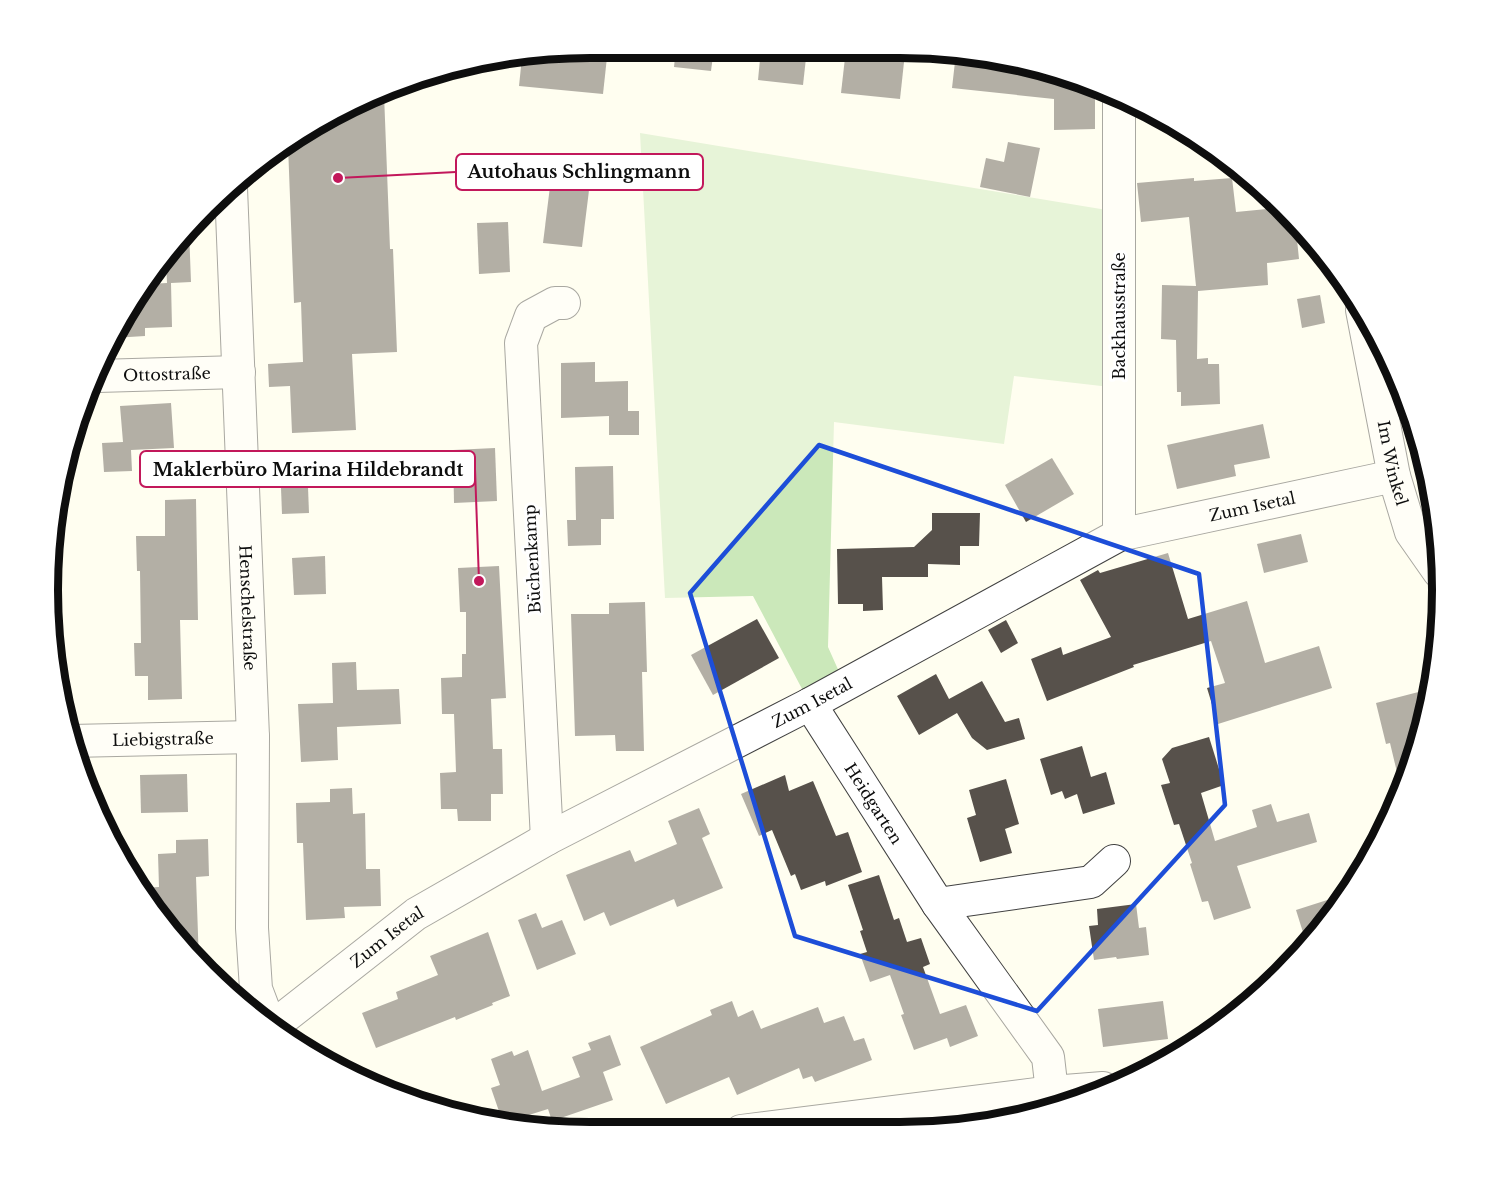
<svg xmlns="http://www.w3.org/2000/svg" width="1490" height="1180" font-family="'Libre Baskerville',serif">
  <style>
    .green { fill: #cbe8ba }
    .building { fill: #57514b }
    .lines { fill: none; stroke-linecap: round; stroke-linejoin: round }
    .minor-casing { stroke: #414141; stroke-width: 34 }
    .minor { stroke: #fff; stroke-width: 32 }
    .marked { fill: none; stroke: #1d4ed8; stroke-width: 4.5; stroke-linejoin: round }
    .labels { text-anchor: middle; dominant-baseline: central; stroke-width: 6; stroke-linejoin: round; paint-order: stroke }
    .street-label { font-size: 16px; fill: #0e0e0e; stroke: #fff }
    .rim { fill: none; stroke: #0e0e0e; stroke-width: 8 }
    .leader { fill: none; stroke: #c2185b; stroke-width: 2 }
    .callout-dot { fill: #c2185b; stroke: #fff; stroke-width: 2 }
    .callout { fill: #fff; stroke: #c2185b; stroke-width: 2 }
    .callout-label { font-size: 18px; text-anchor: middle; font-weight: bold; fill: #0e0e0e }
  </style>
  <rect width="100%" height="100%" fill="#fffef0"/>
  <polygon class="green" points="640,133 1119,212 1119,388 1014,376 1004,444 834,422 828,647 845,685 810,704 753,596 665,598"/>
  <g class="building">
    <polygon points="590,48 608,48 603,94 519,86 522,57"/>
    <polygon points="676,48 714,48 711,71 674,67"/>
    <polygon points="761,49 807,49 803,85 758,80"/>
    <polygon points="846,49 905,53 900,99 841,93"/>
    <polygon points="956,53 1034,69 1033,77 1073,77 1095,86 1095,129 1054,130 1054,99 952,88"/>
    <polygon points="384,94 390,249 393,249 397,352 352,354 356,430 292,433 290,386 269,387 268,364 303,362 301,302 294,303 288,145 319,120"/>
    <polygon points="1008,142 1040,148 1030,197 980,187 986,158 1004,162"/>
    <polygon points="552,170 591,174 582,247 543,243"/>
    <polygon points="1194,178 1194,181 1232,178 1236,212 1278,208 1296,230 1299,259 1267,263 1268,285 1198,291 1197,359 1208,358 1208,364 1219,364 1220,404 1181,406 1181,392 1177,392 1176,340 1161,339 1162,285 1196,286 1189,217 1141,222 1137,183"/>
    <polygon points="508,222 510,272 479,274 477,223"/>
    <polygon points="189,230 191,282 171,283 172,327 145,328 145,336 113,338 121,319 148,284 167,283 166,260"/>
    <polygon points="1320,295 1325,323 1302,328 1297,299"/>
    <polygon points="595,362 595,382 628,381 628,411 639,411 639,435 609,435 609,416 561,418 561,363"/>
    <polygon points="171,403 174,448 131,450 132,471 104,472 102,443 123,442 120,406"/>
    <polygon points="1263,424 1270,458 1234,465 1236,476 1177,489 1167,445"/>
    <polygon points="495,448 497,501 454,503 453,450"/>
    <polygon points="1052,458 1074,494 1026,522 1005,485"/>
    <polygon points="307,461 309,513 282,514 280,462"/>
    <polygon points="613,466 614,519 601,519 601,545 568,546 567,520 576,520 575,467"/>
    <polygon points="196,499 198,620 180,620 182,699 148,700 148,676 135,676 134,643 141,643 140,571 137,571 136,536 165,536 165,500"/>
    <polygon points="932,513 980,513 979,546 960,546 960,565 928,564 928,577 882,577 883,610 863,611 863,604 838,604 837,549 914,547 932,530"/>
    <polygon points="1301,534 1308,562 1264,573 1257,544"/>
    <polygon points="1168,553 1188,619 1247,601 1265,663 1319,646 1332,688 1218,724 1207,688 1225,683 1211,641 1133,665 1134,667 1047,701 1031,659 1061,647 1063,655 1111,637 1080,580 1098,570 1100,573"/>
    <polygon points="325,556 326,594 294,595 292,558"/>
    <polygon points="499,566 506,698 491,699 493,749 502,749 503,794 491,794 491,821 458,821 457,809 441,809 440,773 456,772 454,714 442,714 441,678 462,677 462,654 466,654 466,612 460,612 458,568"/>
    <polygon points="645,602 647,672 642,672 644,751 616,751 615,735 575,736 571,614 609,614 609,603"/>
    <polygon points="757,619 779,658 713,695 691,655"/>
    <polygon points="1006,620 1018,643 1001,653 988,630"/>
    <polygon points="356,662 357,690 399,689 401,724 337,727 338,760 301,762 298,704 333,703 332,663"/>
    <polygon points="936,674 949,699 982,681 1005,722 1019,718 1025,739 987,750 972,738 957,713 919,735 897,696"/>
    <polygon points="1430,689 1423,731 1401,789 1390,743 1386,744 1376,703"/>
    <polygon points="1209,737 1224,785 1201,793 1215,841 1257,827 1252,810 1271,804 1277,822 1309,813 1317,842 1237,866 1251,908 1214,920 1208,901 1202,902 1190,864 1192,863 1179,824 1174,825 1161,785 1170,783 1162,759 1172,748"/>
    <polygon points="1082,746 1091,777 1106,772 1115,804 1083,814 1077,794 1065,799 1062,791 1051,795 1040,759"/>
    <polygon points="187,774 188,812 141,813 140,775"/>
    <polygon points="785,775 789,791 813,781 836,836 848,832 862,872 826,886 825,881 801,890 795,874 791,876 772,830 759,836 741,794"/>
    <polygon points="1006,779 1019,824 1005,829 1012,853 980,862 967,818 976,815 969,790"/>
    <polygon points="352,788 353,814 365,813 366,869 380,869 381,906 344,907 345,918 306,920 303,843 297,843 296,803 330,802 330,789"/>
    <polygon points="699,808 710,834 702,838 723,888 677,907 674,899 610,926 604,912 584,921 566,875 630,850 635,862 677,844 668,821"/>
    <polygon points="208,839 209,876 196,877 199,963 182,947 140,888 159,887 158,854 176,853 176,840"/>
    <polygon points="879,875 894,920 899,918 907,942 921,938 930,964 923,967 940,1014 966,1005 978,1036 950,1047 947,1038 914,1050 901,1015 904,1014 890,975 870,982 860,954 867,952 860,931 863,930 848,885"/>
    <polygon points="1346,894 1330,920 1307,945 1296,910"/>
    <polygon points="1136,904 1139,928 1146,927 1149,955 1117,959 1116,957 1094,960 1089,926 1098,925 1097,909"/>
    <polygon points="536,913 542,928 562,920 576,954 537,970 518,920"/>
    <polygon points="488,932 510,996 492,1003 493,1005 456,1020 455,1017 376,1048 362,1013 398,999 396,992 438,975 430,956"/>
    <polygon points="732,1001 738,1017 753,1010 761,1029 818,1007 824,1023 844,1016 854,1041 864,1038 872,1060 815,1082 812,1076 803,1079 799,1068 737,1095 729,1077 666,1104 640,1047 712,1015 710,1010"/>
    <polygon points="1163,1001 1168,1039 1103,1047 1098,1009"/>
    <polygon points="610,1035 621,1065 603,1072 613,1100 552,1121 548,1109 503,1123 491,1088 500,1085 491,1059 512,1051 514,1056 528,1050 542,1091 580,1077 572,1057 591,1050 588,1043"/>
  </g>
  <g class="lines">
    <defs>
      <g id="minor">
        <path id="s1" d="M 231,188 L 253,737 L 252,928 L 256,989 L 270,1026"/>
        <path id="s2" d="M 1362,310 L 1394,476 L 1411,532 L 1439,572"/>
        <path id="s3" d="M 97,376 L 239,372"/>
        <polyline points="1119,535 1119,97"/>
        <path id="s4" d="M 810,704 L 938,904 L 1048,1057 L 1052,1092"/>
        <path id="s5" d="M 71,741 L 253,737"/>
        <polyline points="547,839 521,343 531,316 555,303 564,303"/>
        <polyline points="938,904 1091,882 1114,861"/>
        <path id="s6" d="M 272,1027 L 416,914 L 547,839 L 810,704 L 1119,535 L 1394,476"/>
        <polyline points="741,1131 1052,1092 1103,1088"/>
      </g>
    </defs>
    <use href="#minor" class="minor-casing"/>
    <use href="#minor" class="minor"/>
  </g>
  <path d="M0 0H1490V1180H0ZM 819,445 L 1199,574 L 1225,805 L 1037,1011 L 795,936 L 690,593 Z" fill="#fffef0" fill-opacity=".55" fill-rule="evenodd"/>
  <path class="marked" d="M 819,445 L 1199,574 L 1225,805 L 1037,1011 L 795,936 L 690,593 Z"/>
  <g class="labels">
    <g class="street-label">
      <text transform="translate(1119 316) rotate(-90)">Backhausstraße</text>
      <text stroke="none"><textPath href="#s3" startOffset="70">Ottostraße</textPath></text>
      <text stroke="none"><textPath href="#s2" startOffset="156">Im Winkel</textPath></text>
      <text stroke="none"><textPath href="#s6" startOffset="1118">Zum Isetal</textPath></text>
      <text transform="translate(532 559) rotate(-93)">Büchenkamp</text>
      <text stroke="none"><textPath href="#s1" startOffset="420">Henschelstraße</textPath></text>
      <text stroke="none"><textPath href="#s6" startOffset="632">Zum Isetal</textPath></text>
      <text stroke="none"><textPath href="#s5" startOffset="92">Liebigstraße</textPath></text>
      <text stroke="none"><textPath href="#s4" startOffset="118">Heidgarten</textPath></text>
      <text stroke="none"><textPath href="#s6" startOffset="146">Zum Isetal</textPath></text>
    </g>
  </g>
  <path d="M0 0H1490V1180H0ZM590 58H900A532 532 0 0 1 1432 590V590A532 532 0 0 1 900 1122H590A532 532 0 0 1 58 590V590A532 532 0 0 1 590 58Z" fill="#fff" fill-rule="evenodd"/>
  <path class="rim" d="M590 58H900A532 532 0 0 1 1432 590V590A532 532 0 0 1 900 1122H590A532 532 0 0 1 58 590V590A532 532 0 0 1 590 58Z"/>
  <path class="leader" d="M338 178L456 172M479 581L475 469"/>
  <g class="callout-dot">
    <circle cx="338" cy="178" r="6"/>
    <circle cx="479" cy="581" r="6"/>
  </g>
  <g class="callout">
    <rect x="456" y="154" width="247" height="36" rx="6"/>
    <rect x="140" y="451" width="335" height="36" rx="6"/>
  </g>
  <g class="callout-label">
    <text x="579" y="178">Autohaus Schlingmann</text>
    <text x="308" y="476">Maklerbüro Marina Hildebrandt</text>
  </g>
</svg>
